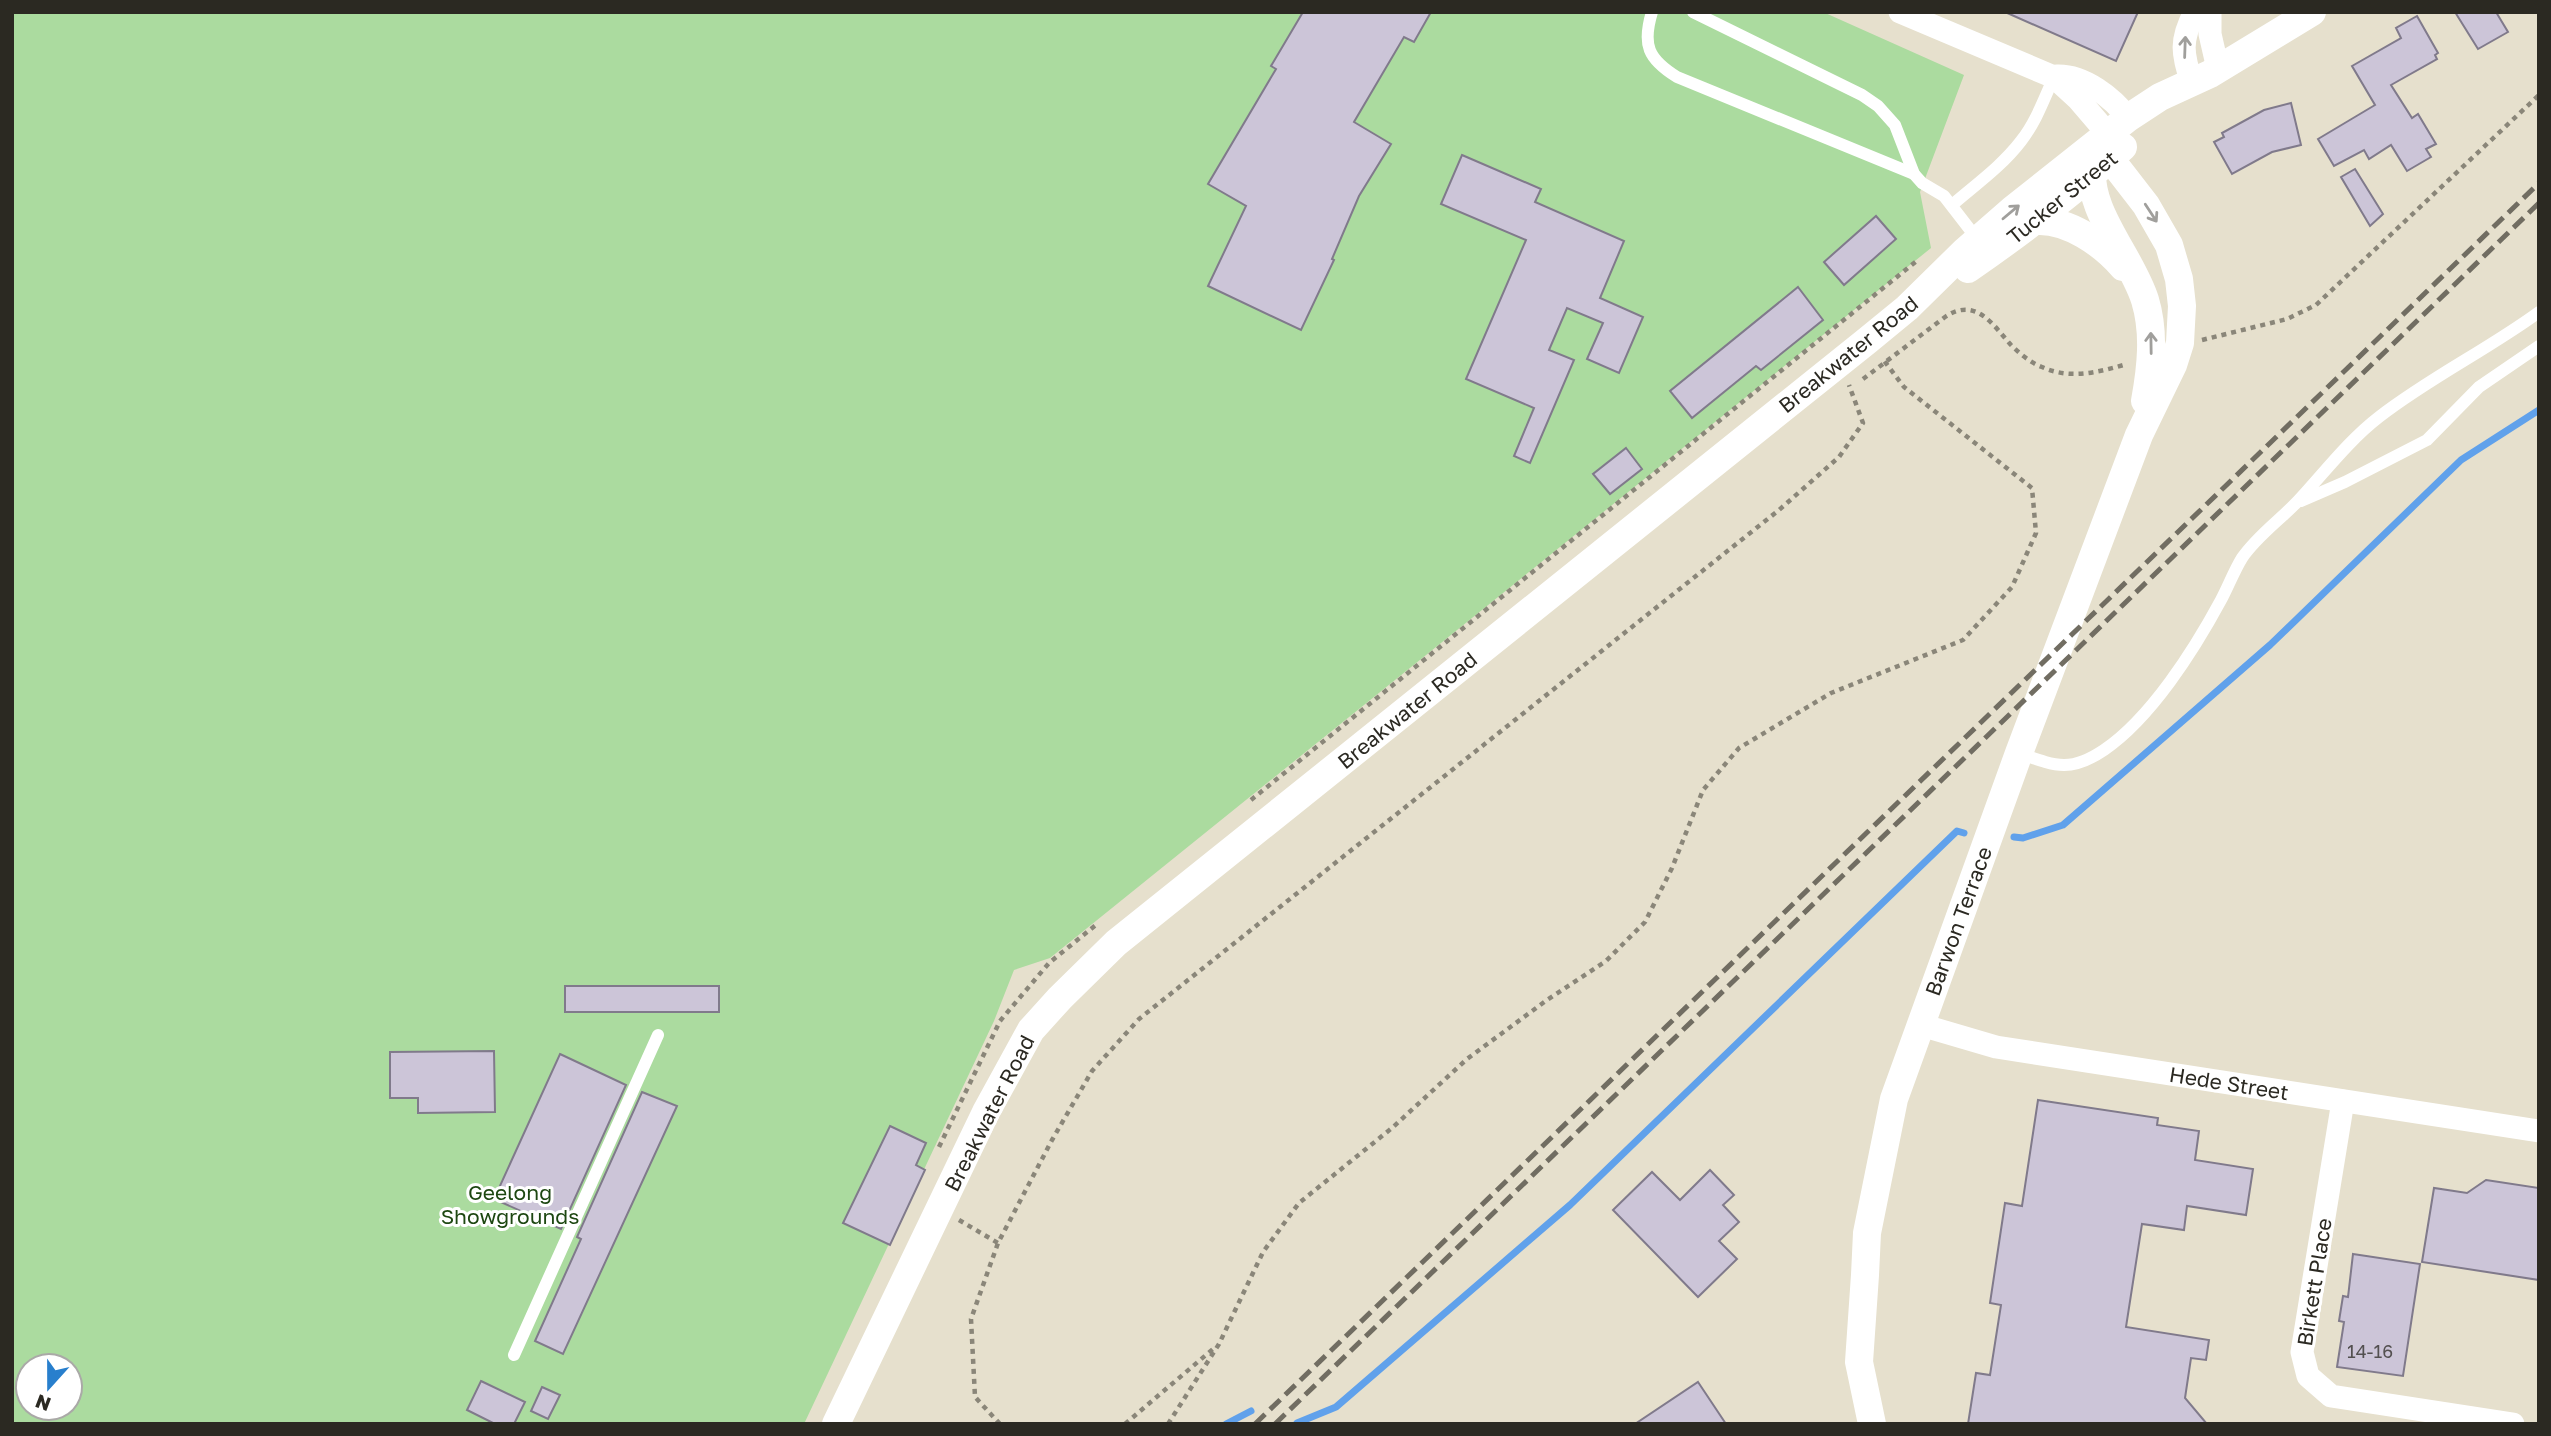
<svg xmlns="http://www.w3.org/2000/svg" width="2551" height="1436" font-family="'Golos Text',sans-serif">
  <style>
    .green { fill: #abdb9f; fill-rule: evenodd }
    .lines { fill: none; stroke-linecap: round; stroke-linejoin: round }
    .stream { stroke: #60a1eb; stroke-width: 7 }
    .building { fill: #ccc5d8; stroke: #807a8b; stroke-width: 2 }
    .path { stroke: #8a8679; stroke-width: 4.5; stroke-dasharray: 5 5; stroke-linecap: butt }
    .service { stroke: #fff; stroke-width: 12 }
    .minor { stroke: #fff; stroke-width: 23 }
    .tertiary { stroke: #fff; stroke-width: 28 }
    .rail { stroke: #716d62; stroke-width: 5; stroke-dasharray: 14 7; stroke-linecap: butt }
    .oneway { stroke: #a09f9c }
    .labels { text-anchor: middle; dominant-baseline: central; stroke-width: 6; stroke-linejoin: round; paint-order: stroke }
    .number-label { font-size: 18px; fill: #535050 }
    .street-label { font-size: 21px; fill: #2b2922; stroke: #fff }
    .park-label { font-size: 21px; fill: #1d4711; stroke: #fff }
  </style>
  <rect width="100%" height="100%" fill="#e6e0cd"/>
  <path class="green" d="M 12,12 L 1823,12 L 1964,75 L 1920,192 L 1931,248 L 1050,958 L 1014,970 L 994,1021 L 804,1424 L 12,1424 ZM 28,1366 L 70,1366 L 70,1408 L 28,1408 Z"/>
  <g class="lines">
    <g class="stream">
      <polyline points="2014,837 2023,838 2063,825 2270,645 2461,460 2539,410"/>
      <polyline points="1297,1423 1336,1407 1570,1205 1957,831 1964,833"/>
      <polyline points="1226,1424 1251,1411"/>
    </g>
  </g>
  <g class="building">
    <polygon points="1303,12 1431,12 1414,42 1404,37 1354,122 1391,144 1359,196 1332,259 1334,260 1301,330 1208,286 1246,206 1208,184 1276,69 1271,66"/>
    <polygon points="2005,12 2138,12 2116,61"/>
    <polygon points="2455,12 2496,12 2508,32 2478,49"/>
    <polygon points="2417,16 2438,53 2435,55 2437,59 2391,85 2412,118 2418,114 2436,144 2426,149 2431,157 2407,171 2391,145 2369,159 2364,150 2334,166 2318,139 2375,105 2352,66 2401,38 2396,28"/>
    <polygon points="2291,103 2301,145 2272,152 2232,174 2214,142 2224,137 2222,133 2264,110"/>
    <polygon points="1462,155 1541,189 1535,202 1624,241 1600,298 1643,317 1619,373 1587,359 1603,323 1567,308 1549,350 1574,360 1530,463 1514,456 1534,408 1466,379 1526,240 1441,204"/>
    <polygon points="2355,169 2383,214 2370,226 2341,177"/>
    <polygon points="1876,216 1896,239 1844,285 1824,262"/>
    <polygon points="1798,287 1823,320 1761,370 1756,366 1692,418 1670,391"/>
    <polygon points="1626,448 1642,469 1610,494 1593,474"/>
    <rect x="565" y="986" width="154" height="26"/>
    <polygon points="494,1051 495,1112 418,1113 418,1098 390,1098 390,1052"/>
    <polygon points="560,1054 626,1085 561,1229 494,1199"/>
    <polygon points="642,1092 677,1106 563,1354 535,1341 581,1239 577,1237"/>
    <polygon points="2038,1100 2158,1118 2157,1125 2199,1131 2195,1160 2253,1169 2246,1215 2187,1206 2184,1230 2142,1224 2126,1327 2209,1340 2206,1360 2191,1358 2185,1398 2207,1424 1968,1424 1976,1373 1990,1375 2001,1305 1990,1303 2005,1203 2022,1206"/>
    <polygon points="890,1126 926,1143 916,1165 925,1170 890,1245 843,1223"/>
    <polygon points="1710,1170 1734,1195 1723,1205 1739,1222 1719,1241 1737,1259 1698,1297 1613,1210 1652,1172 1680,1200"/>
    <polygon points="2486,1180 2539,1188 2539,1280 2422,1262 2434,1188 2467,1193"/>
    <polygon points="2353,1254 2420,1264 2403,1376 2337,1367 2344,1322 2339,1321 2343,1296 2348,1297"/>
    <polygon points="481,1381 525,1402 514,1424 495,1424 467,1410"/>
    <polygon points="1698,1382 1726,1424 1635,1424"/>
    <polygon points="542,1387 560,1395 548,1419 531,1411"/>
  </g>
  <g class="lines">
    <g class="path">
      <polyline points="2202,340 2287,319 2316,305 2539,95"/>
      <path d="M 1863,379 L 1945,317 C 1976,296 1993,325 2011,345 C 2020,354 2031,363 2042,367 C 2070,380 2099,372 2127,364"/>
      <polyline points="1251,800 1919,259"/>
      <polyline points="939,1147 1000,1021 1049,963 1097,924"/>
      <polyline points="959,1220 998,1243"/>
      <polyline points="1000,1424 975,1397 971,1319 998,1243 1052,1140 1092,1071 1139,1019 1779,510 1839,457 1863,423 1849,385"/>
      <polyline points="1125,1424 1213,1349"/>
      <polyline points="1168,1424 1219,1344 1263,1252 1299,1203 1392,1128 1467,1059 1547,1000 1606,961 1645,922 1672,868 1703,790 1739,748 1831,693 1963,640 2012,587 2036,533 2032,488 1904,387 1882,358"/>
    </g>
    <g class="service">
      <path d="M 1652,12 C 1642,45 1648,59 1677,77 L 1914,174"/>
      <polyline points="1693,12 1862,95 1878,106 1895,125 1914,174 1922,183 1944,196 1978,240"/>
      <path d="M 1952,205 C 1975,185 2002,166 2021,141 C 2036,122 2044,99 2054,77"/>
      <polyline points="2301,501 2345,482 2427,440 2479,387 2539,346"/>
      <path d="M 2019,753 C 2055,766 2070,773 2104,750 C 2151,718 2194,650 2221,600 C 2228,587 2234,571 2242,558 C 2257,536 2280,520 2298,501 C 2324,473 2349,440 2379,417 C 2429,378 2487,350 2539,312"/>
      <polyline points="514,1355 658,1035"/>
    </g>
    <g class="minor">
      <polyline points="1900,12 2054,77 2078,99 2108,134"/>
      <polyline points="2210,12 2210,34 2218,69"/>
      <path d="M 2057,76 C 2084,75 2113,98 2128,118"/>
      <path d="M 2192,83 C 2182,54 2180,40 2195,12"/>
      <polyline points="1921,1025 1996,1047 2539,1131"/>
      <polyline points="2343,1101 2302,1352 2308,1376 2331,1396 2513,1424"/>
    </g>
    <g class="tertiary">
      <path d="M 2093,161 C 2084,209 2131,255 2145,300 C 2155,333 2151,368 2145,401"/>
      <path d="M 2036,221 C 2068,219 2103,244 2123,267"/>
      <path d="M 1968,269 C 2023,231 2074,192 2123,147"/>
      <polyline points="836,1424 986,1112 1031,1030 1060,998 1116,943 1868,340 1907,308 1965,251 2012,210 2128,118 2160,97 2210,74 2312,12"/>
      <polyline points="1872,1424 1859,1362 1865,1275 1867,1233 1894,1099 2019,753 2139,435 2173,365 2180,343 2182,306 2179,279 2169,245 2146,205 2098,143"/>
    </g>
    <g class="rail">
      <polyline points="1255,1424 2539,183"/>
      <polyline points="1275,1424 2539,203"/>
    </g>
  </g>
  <defs><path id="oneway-shaft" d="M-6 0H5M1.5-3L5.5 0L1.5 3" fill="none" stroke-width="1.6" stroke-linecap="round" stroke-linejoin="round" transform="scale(1.75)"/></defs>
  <g class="oneway">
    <use href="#oneway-shaft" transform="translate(2185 47) rotate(-88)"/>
    <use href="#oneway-shaft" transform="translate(2011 212) rotate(-40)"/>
    <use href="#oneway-shaft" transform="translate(2151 213) rotate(57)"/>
    <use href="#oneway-shaft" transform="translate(2151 343) rotate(-91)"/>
  </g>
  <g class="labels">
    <g class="number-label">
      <text x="2370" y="1351">14-16</text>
    </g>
    <g class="street-label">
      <text transform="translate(2062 197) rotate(-39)">Tucker Street</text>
      <text transform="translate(1848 354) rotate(-39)">Breakwater Road</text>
      <text transform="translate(1407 710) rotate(-39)">Breakwater Road</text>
      <text transform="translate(1958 921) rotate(-70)">Barwon Terrace</text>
      <text transform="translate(2229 1083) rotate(9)">Hede Street</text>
      <text transform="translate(989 1113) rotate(-63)">Breakwater Road</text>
      <text transform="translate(2314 1282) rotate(-81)">Birkett Place</text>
    </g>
    <g class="park-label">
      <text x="510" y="1192">Geelong<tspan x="510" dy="24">Showgrounds</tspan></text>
    </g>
  </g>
  <rect width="2551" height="1436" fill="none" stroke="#2b2922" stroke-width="28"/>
  <g transform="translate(49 1387) rotate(201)"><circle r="33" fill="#ffffff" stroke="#aaa9a7" stroke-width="2"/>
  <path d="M0-5L12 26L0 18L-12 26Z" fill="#287fcd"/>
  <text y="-10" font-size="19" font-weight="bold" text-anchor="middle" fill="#2b2922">N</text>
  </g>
</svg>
